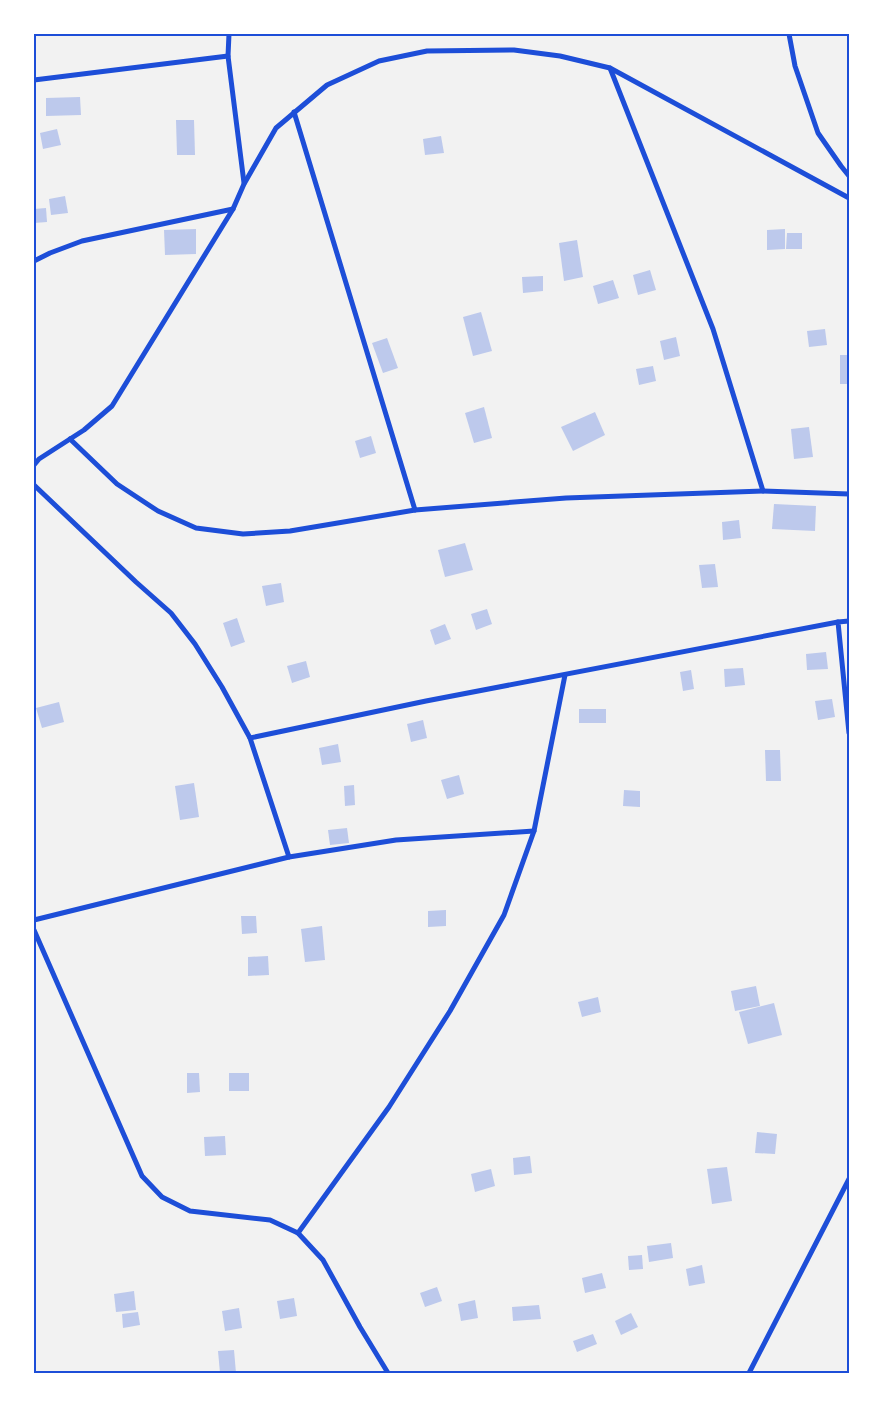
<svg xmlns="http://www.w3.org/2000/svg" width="883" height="1407" font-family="Jost,sans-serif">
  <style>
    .building { fill: #bdc9ec }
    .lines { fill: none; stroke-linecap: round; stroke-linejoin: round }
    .minor { stroke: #1d4ed8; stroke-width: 5 }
    .neatline { fill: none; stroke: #1d4ed8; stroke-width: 2 }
  </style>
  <rect width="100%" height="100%" fill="#f2f2f2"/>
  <g class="building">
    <polygon points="80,97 81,115 46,116 46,98"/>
    <polygon points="176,120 194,120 195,155 177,155"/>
    <polygon points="57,129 61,145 43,149 40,133"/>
    <polygon points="441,136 444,153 425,155 423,139"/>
    <polygon points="65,196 68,213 51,215 49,199"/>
    <polygon points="46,208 47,222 34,223 34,209"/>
    <polygon points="196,229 196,254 165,255 164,230"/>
    <polygon points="785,229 785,249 767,250 767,230"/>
    <polygon points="787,233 802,233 802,249 786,249"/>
    <polygon points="577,240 583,277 564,281 559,243"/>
    <polygon points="650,270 656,290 638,295 633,275"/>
    <polygon points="543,276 543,291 523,293 522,277"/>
    <polygon points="613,280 619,298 598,304 593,286"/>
    <polygon points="481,312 492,351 473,356 463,317"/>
    <polygon points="825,329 827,345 809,347 807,331"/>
    <polygon points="676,337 680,356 664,360 660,341"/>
    <polygon points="387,338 398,368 383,373 372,343"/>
    <rect x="840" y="355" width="9" height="29"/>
    <polygon points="653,366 656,381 639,385 636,369"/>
    <polygon points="484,407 492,438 474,443 465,413"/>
    <polygon points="595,412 605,435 573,451 561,427"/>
    <polygon points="809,427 813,457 794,459 791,429"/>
    <polygon points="371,436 376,453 360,458 355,441"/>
    <polygon points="774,504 816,506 815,531 772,529"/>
    <polygon points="739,520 741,538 723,540 722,522"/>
    <polygon points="465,543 473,570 445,577 438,550"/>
    <polygon points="715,564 718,587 702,588 699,565"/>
    <polygon points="281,583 284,602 266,606 262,586"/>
    <polygon points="487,609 492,624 476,630 471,614"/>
    <polygon points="237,618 245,642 231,647 223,623"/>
    <polygon points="445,624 451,639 435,645 430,630"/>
    <polygon points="826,652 828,669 807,670 806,654"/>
    <polygon points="306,661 310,677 292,683 287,666"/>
    <polygon points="743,668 745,685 725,687 724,669"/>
    <polygon points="691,670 694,689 683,691 680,672"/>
    <polygon points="832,699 835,717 818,720 815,701"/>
    <polygon points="59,702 64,722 42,728 36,708"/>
    <rect x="579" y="709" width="27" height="14"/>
    <polygon points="423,720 427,738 411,742 407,724"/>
    <polygon points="338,744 341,762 322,765 319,748"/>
    <polygon points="765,750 780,750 781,781 766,781"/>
    <polygon points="459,775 464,794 447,799 441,780"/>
    <polygon points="194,783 199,817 180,820 175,786"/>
    <polygon points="354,785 355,805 345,806 344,786"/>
    <polygon points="624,790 640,791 640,807 623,806"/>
    <polygon points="347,828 349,843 330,845 328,830"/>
    <polygon points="446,910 446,926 428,927 428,911"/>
    <polygon points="241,916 256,916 257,933 242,934"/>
    <polygon points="322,926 325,960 305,962 301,929"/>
    <polygon points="268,956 269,975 248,976 248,957"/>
    <polygon points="756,986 760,1006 735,1011 731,991"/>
    <polygon points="598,997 601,1012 582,1017 578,1002"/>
    <polygon points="774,1003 782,1035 748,1044 739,1012"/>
    <polygon points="187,1073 199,1073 200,1092 187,1093"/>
    <rect x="229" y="1073" width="20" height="18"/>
    <polygon points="757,1132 777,1134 775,1154 755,1153"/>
    <polygon points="225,1136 226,1155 205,1156 204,1137"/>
    <polygon points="530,1156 532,1173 514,1175 513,1158"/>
    <polygon points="727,1167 732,1201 712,1204 707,1169"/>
    <polygon points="491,1169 495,1186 475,1192 471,1174"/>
    <polygon points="671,1243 673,1258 649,1262 647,1246"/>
    <polygon points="642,1255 643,1269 629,1270 628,1256"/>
    <polygon points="702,1265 705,1283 689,1286 686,1269"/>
    <polygon points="602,1273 606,1288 585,1293 582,1278"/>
    <polygon points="437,1287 442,1301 425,1307 420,1293"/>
    <polygon points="134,1291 136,1310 116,1312 114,1294"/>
    <polygon points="294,1298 297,1316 280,1319 277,1301"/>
    <polygon points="475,1300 478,1318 461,1321 458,1304"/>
    <polygon points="539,1305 541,1319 513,1321 512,1307"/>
    <polygon points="239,1308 242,1328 225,1331 222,1311"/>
    <polygon points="138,1312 140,1325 123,1328 122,1314"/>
    <polygon points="631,1313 638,1327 621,1335 615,1321"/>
    <polygon points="593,1334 597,1344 577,1352 573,1341"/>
    <polygon points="234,1350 236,1373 220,1373 218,1351"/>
  </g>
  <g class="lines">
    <g class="minor">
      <polyline points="229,34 228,56 244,183"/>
      <polyline points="789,34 795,66 818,133 841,166 849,176"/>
      <polyline points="610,68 713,329 763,491"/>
      <polyline points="34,80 228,56"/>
      <polyline points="294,112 415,510"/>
      <polyline points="34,261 50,253 82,241 233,209"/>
      <polyline points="70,439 117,484 158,511 196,528 243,534 290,531 415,510 566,498 763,491 849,494"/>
      <polyline points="34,465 39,459 84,430 112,406 233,209 244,184 276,128 327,85 379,61 427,51 514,50 560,56 610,68 849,198"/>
      <polyline points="34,485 136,582 171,613 195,644 222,687 250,738 289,857"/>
      <polyline points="849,621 838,622 849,733"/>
      <polyline points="250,738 426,701 838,622"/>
      <polyline points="34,920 289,857 396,840 534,831"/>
      <polyline points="34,930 142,1176 162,1197 190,1211 270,1220 298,1233 323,1260 360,1327 388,1373"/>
      <polyline points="298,1233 389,1107 450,1011 504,915 534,831 565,675"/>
      <polyline points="749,1373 849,1179"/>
    </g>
  </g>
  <rect width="883" height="1407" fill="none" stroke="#ffffff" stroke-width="70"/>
  <rect x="35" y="35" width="813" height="1337" class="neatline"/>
</svg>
